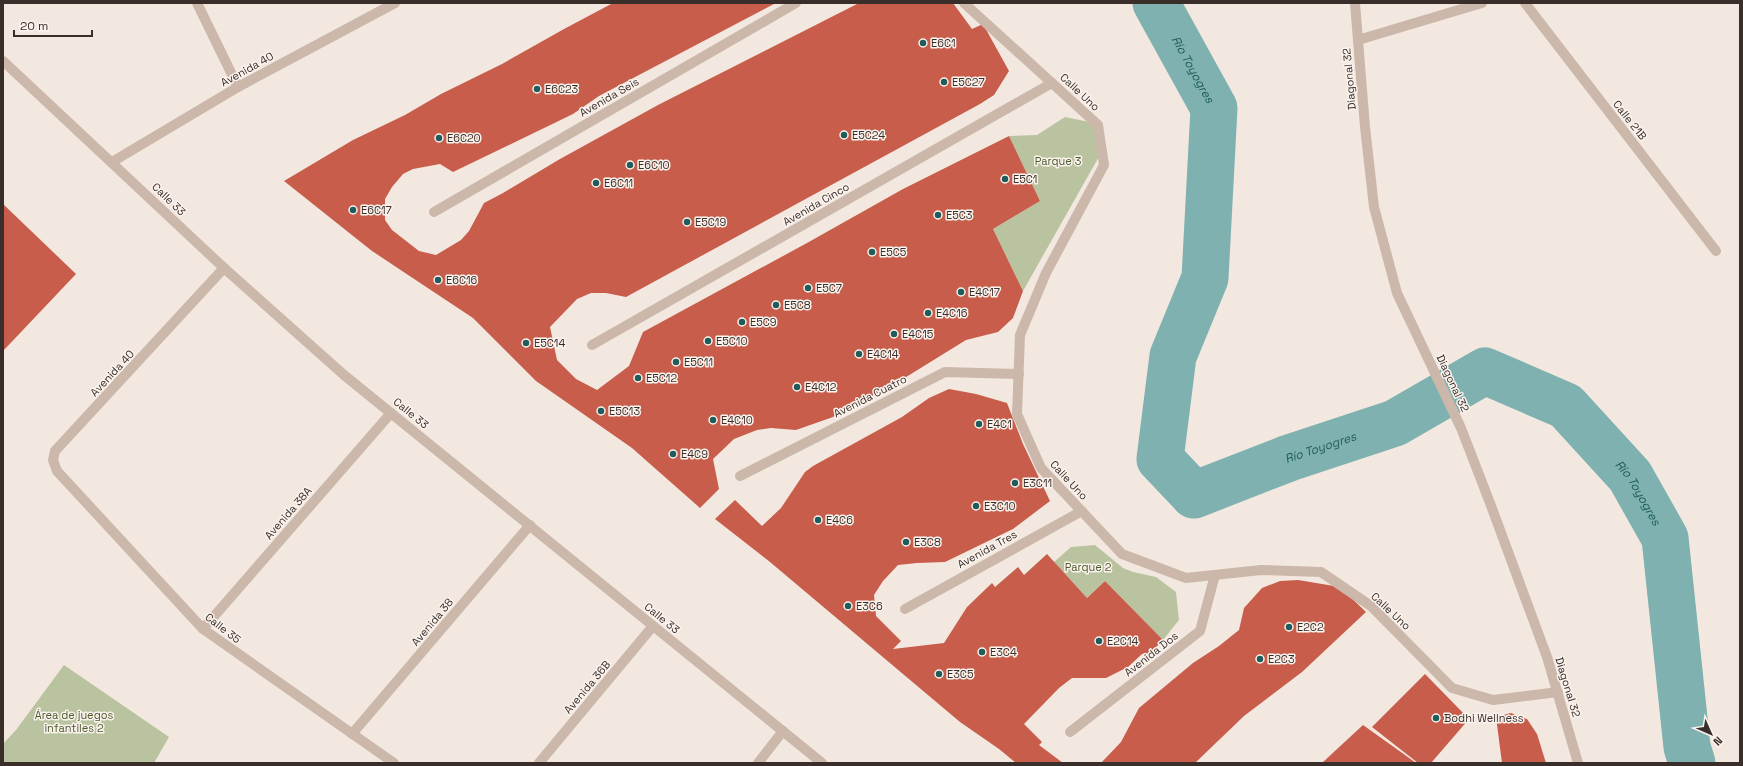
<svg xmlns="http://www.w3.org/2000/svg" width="1743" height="766" font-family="'Space Grotesk',sans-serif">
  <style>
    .green { fill: #bac39f }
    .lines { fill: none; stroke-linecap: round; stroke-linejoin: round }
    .river { stroke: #7eb1af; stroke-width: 47 }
    .building { fill: #c75d4a }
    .minor { stroke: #ccb7ab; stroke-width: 10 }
    .poi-dot { fill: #1f5c5b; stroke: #fbf3ed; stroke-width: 1.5 }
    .labels { text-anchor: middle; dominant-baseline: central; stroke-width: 3; stroke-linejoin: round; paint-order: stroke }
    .poi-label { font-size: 11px; fill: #3a2e2a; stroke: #fbf3ed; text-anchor: start }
    .street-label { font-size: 11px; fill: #3a2e2a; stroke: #fbf3ed }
    .park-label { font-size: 11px; fill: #4d592e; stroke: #fbf3ed }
    .water-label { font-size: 12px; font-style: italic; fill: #1f5c5b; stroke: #fbf3ed }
  </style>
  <rect width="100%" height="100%" fill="#f3e8e0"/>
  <g class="green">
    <polygon points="1065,117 1094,123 1105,146 1023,291 993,229 1040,201 1009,136 1037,135"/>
    <polygon points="1095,545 1123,568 1133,572 1156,577 1176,592 1179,620 1163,640 1105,581 1087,598 1054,562 1071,547"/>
    <polygon points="64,665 169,737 154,763 3,763 3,744 16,730"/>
  </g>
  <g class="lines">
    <path class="river" id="s1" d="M 1156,3 L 1214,108 L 1205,278 L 1173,356 L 1160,459 L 1194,495 L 1289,458 L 1395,423 L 1485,371 L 1566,406 L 1630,476 L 1665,538 L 1687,747 L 1692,763"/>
  </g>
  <g class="building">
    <polygon points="613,3 776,3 599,96 573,114 453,172 440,164 413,169 403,174 392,187 385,199 385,220 392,230 419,251 436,255 461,240 469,231 484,203 503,193 560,159 658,105 859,3 953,3 972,29 983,24 1009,71 994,95 980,104 626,297 606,293 591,293 577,299 550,327 557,360 576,379 597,390 629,366 643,332 807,243 903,189 1009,136 1040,201 993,229 1023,291 1013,318 998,332 966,340 898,382 833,417 796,430 771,428 757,430 734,439 713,459 719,489 700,508 632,448 536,381 473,318 372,251 284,181 353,140 405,115 441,94 502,64 564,29"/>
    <polygon points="3,204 76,274 3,351"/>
    <polygon points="949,389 976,394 1007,403 1023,444 1050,501 1013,529 945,562 917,563 898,565 883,581 874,595 876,616 901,641 893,649 944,643 967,607 992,583 995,587 1018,567 1024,575 1047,554 1087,598 1105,581 1163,640 1150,653 1142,654 1128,667 1106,678 1072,678 1059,688 1024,724 1042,742 1039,745 1063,763 1016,763 999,749 960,722 770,562 715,519 735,500 762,526 781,508 805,472 813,466 902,417 929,398"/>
    <polygon points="1298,580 1340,587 1366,612 1302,672 1244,716 1195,763 1101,763 1121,742 1139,708 1193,663 1219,646 1239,630 1244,608 1262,588 1280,581"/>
    <polygon points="1425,674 1469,719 1431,763 1418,763 1372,727"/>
    <polygon points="1511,713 1527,719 1537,734 1546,763 1502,763 1496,717"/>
    <polygon points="1363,725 1405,755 1416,763 1322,763"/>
  </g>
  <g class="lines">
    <g class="minor">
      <polyline points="197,3 238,87"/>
      <polyline points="964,3 1098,125 1104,165 1046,273 1020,335 1017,414 1041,468 1122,554 1186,578 1261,570 1321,572 1371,606 1452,688 1493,700 1558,692"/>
      <polyline points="1355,3 1365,127 1374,207 1397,293 1461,428 1490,503 1547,657 1578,763"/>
      <polyline points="1525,3 1716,251"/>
      <polyline points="1358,40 1482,3"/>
      <polyline points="3,61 224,268 344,375 822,763"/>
      <polyline points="112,162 238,87 395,3"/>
      <polyline points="434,212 796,3"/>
      <polyline points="224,268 55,451 53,460 57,471 203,629 394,763"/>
      <polyline points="592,345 1052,83"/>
      <polyline points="740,476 945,372 1019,374"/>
      <polyline points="905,609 1082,511"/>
      <polyline points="203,629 391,413"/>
      <polyline points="1070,732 1200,631 1215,575"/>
      <polyline points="352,734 530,525"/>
      <polyline points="539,763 653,626"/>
      <polyline points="758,763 783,731"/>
    </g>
  </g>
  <g class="poi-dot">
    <circle cx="923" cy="43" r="4"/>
    <circle cx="944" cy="82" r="4"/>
    <circle cx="537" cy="89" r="4"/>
    <circle cx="844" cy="135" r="4"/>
    <circle cx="439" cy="138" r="4"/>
    <circle cx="630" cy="165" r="4"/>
    <circle cx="1005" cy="179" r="4"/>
    <circle cx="596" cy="183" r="4"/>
    <circle cx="353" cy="210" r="4"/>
    <circle cx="938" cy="215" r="4"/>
    <circle cx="687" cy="222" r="4"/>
    <circle cx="872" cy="252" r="4"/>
    <circle cx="438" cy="280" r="4"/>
    <circle cx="808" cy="288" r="4"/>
    <circle cx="961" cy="292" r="4"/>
    <circle cx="776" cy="305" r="4"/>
    <circle cx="928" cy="313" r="4"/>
    <circle cx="742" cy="322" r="4"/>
    <circle cx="894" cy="334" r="4"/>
    <circle cx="708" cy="341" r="4"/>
    <circle cx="526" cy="343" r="4"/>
    <circle cx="859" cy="354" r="4"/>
    <circle cx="676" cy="362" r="4"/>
    <circle cx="638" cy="378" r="4"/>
    <circle cx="797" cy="387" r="4"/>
    <circle cx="601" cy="411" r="4"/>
    <circle cx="713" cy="420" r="4"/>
    <circle cx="979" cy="424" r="4"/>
    <circle cx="673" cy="454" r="4"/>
    <circle cx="1015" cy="483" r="4"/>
    <circle cx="976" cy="506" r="4"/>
    <circle cx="818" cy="520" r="4"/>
    <circle cx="906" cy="542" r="4"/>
    <circle cx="848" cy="606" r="4"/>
    <circle cx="1289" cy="627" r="4"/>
    <circle cx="1099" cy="641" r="4"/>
    <circle cx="982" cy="652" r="4"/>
    <circle cx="1260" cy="659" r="4"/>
    <circle cx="939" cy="674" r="4"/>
    <circle cx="1436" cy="718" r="4"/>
  </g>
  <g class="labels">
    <g class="poi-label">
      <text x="931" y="43">E6C1</text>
      <text x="952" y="82">E5C27</text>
      <text x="545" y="89">E6C23</text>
      <text x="852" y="135">E5C24</text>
      <text x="447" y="138">E6C20</text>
      <text x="638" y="165">E6C10</text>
      <text x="1013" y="179">E5C1</text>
      <text x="604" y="183">E6C11</text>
      <text x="361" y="210">E6C17</text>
      <text x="946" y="215">E5C3</text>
      <text x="695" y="222">E5C19</text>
      <text x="880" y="252">E5C5</text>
      <text x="446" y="280">E6C16</text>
      <text x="816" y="288">E5C7</text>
      <text x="969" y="292">E4C17</text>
      <text x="784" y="305">E5C8</text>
      <text x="936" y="313">E4C16</text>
      <text x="750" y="322">E5C9</text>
      <text x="902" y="334">E4C15</text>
      <text x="716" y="341">E5C10</text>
      <text x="534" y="343">E5C14</text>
      <text x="867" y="354">E4C14</text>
      <text x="684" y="362">E5C11</text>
      <text x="646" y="378">E5C12</text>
      <text x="805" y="387">E4C12</text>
      <text x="609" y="411">E5C13</text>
      <text x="721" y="420">E4C10</text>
      <text x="987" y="424">E4C1</text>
      <text x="681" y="454">E4C9</text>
      <text x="1023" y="483">E3C11</text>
      <text x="984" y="506">E3C10</text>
      <text x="826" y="520">E4C6</text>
      <text x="914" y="542">E3C8</text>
      <text x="856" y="606">E3C6</text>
      <text x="1297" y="627">E2C2</text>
      <text x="1107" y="641">E2C14</text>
      <text x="990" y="652">E3C4</text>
      <text x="1268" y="659">E2C3</text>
      <text x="947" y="674">E3C5</text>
      <text x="1444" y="718">Bodhi Wellness</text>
    </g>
    <g class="street-label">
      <text transform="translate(247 69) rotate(-29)">Avenida 40</text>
      <text transform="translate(1349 79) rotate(-95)">Diagonal 32</text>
      <text transform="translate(1080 92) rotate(43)">Calle Uno</text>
      <text transform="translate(609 97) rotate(-30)">Avenida Seis</text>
      <text transform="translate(1630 120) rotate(52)">Calle 21B</text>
      <text transform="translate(169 199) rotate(44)">Calle 33</text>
      <text transform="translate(816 204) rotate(-30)">Avenida Cinco</text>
      <text transform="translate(112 373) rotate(-47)">Avenida 40</text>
      <text transform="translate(1453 383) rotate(65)">Diagonal 32</text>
      <text transform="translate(870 396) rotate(-27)">Avenida Cuatro</text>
      <text transform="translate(411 413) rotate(39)">Calle 33</text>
      <text transform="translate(1069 480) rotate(47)">Calle Uno</text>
      <text transform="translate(288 513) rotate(-49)">Avenida 38A</text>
      <text transform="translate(987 549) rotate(-29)">Avenida Tres</text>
      <text transform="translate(1391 611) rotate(43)">Calle Uno</text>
      <text transform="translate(662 618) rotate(39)">Calle 33</text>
      <text transform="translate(432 622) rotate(-50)">Avenida 38</text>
      <text transform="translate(223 628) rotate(38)">Calle 35</text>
      <text transform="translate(1151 654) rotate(-38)">Avenida Dos</text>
      <text transform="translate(587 687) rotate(-50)">Avenida 36B</text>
      <text transform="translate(1568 687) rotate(73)">Diagonal 32</text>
    </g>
    <g class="park-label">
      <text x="1058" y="161">Parque 3</text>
      <text x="1088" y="567">Parque 2</text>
      <text x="74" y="715">Área de juegos<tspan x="74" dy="13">infantiles 2</tspan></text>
    </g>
    <g class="water-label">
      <text stroke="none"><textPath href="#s1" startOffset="76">Río Toyogres</textPath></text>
      <text stroke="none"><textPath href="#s1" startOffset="663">Río Toyogres</textPath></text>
      <text stroke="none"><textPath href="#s1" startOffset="1047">Río Toyogres</textPath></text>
    </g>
  </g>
  <rect width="1743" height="766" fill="none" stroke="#3a2e2a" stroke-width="8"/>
  <g transform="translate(1711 734) rotate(135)" stroke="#fbf3ed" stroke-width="3" paint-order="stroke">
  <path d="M0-3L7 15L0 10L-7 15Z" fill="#3a2e2a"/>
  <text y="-6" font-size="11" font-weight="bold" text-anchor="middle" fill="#3a2e2a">N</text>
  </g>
  <path d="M14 30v6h78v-6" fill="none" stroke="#3a2e2a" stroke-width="2"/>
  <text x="20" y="30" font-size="12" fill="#3a2e2a" stroke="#fbf3ed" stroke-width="3" paint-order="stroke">20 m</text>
</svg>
